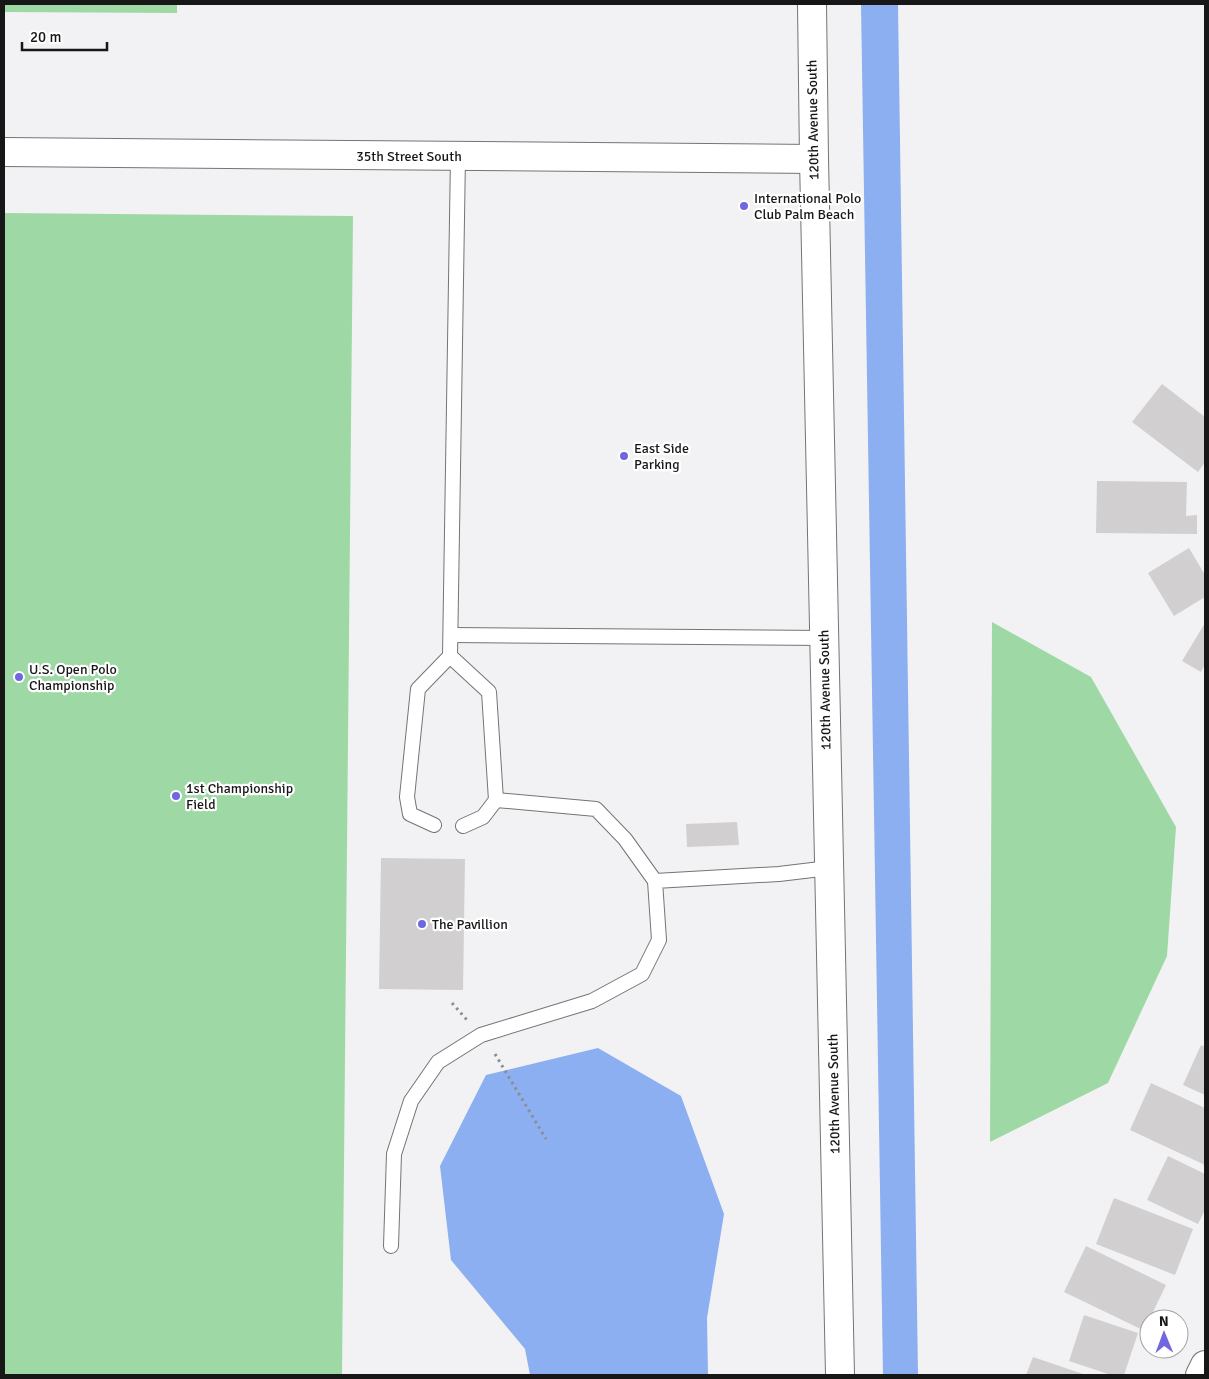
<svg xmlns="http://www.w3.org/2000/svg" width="1209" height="1379" font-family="Signika,sans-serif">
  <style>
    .green { fill: #9ed9a5 }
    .water { fill: #8baff0 }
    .building { fill: #d1cfd0 }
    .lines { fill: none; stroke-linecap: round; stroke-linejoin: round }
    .service-casing { stroke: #737476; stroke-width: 16 }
    .minor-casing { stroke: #737476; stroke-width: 30 }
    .tertiary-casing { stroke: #737476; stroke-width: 30 }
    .path { stroke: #8d8d8f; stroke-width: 3; stroke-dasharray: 2.5 4; stroke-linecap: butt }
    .service { stroke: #fff; stroke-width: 14 }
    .minor { stroke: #fff; stroke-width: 28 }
    .tertiary { stroke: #fff; stroke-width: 28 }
    .poi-dot { fill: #6f66e0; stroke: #fff; stroke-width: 2 }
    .labels { text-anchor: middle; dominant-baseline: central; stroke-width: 4.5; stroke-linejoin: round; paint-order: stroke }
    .street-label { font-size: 14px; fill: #171718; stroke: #fff }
    .poi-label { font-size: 14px; fill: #171718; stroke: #fff; text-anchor: start }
  </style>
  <rect width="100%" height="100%" fill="#f2f2f4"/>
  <g class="green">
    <polygon points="4,4 177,4 177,13 4,12"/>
    <polygon points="4,213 353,216 342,1375 4,1375"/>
    <polygon points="992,622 1091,677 1176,827 1167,956 1108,1083 990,1142"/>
  </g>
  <g class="water">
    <polygon points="861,4 898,4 918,1375 883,1375"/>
    <polygon points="598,1048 681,1096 724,1214 707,1318 708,1375 530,1375 525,1349 451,1260 440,1166 486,1075"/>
  </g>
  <g class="building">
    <polygon points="1162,384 1205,417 1205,462 1198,472 1132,422"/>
    <polygon points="1097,481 1187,482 1186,516 1197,515 1197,534 1096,533"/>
    <polygon points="1189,548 1205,575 1205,597 1174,616 1148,573"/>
    <polygon points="1205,623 1205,666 1204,666 1201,672 1182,661"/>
    <polygon points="737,822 739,845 687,847 686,824"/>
    <polygon points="381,858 465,859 463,990 379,989"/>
    <polygon points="1201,1045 1205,1047 1205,1095 1183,1085"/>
    <polygon points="1151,1083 1205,1108 1205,1165 1130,1130"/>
    <polygon points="1168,1156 1205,1174 1205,1210 1198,1224 1147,1200"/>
    <polygon points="1114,1198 1193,1229 1175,1275 1096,1244"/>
    <polygon points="1086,1246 1166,1285 1153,1312 1161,1315 1159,1319 1149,1319 1149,1333 1064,1292"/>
    <polygon points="1084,1315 1138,1333 1124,1375 1111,1375 1069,1361"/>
    <polygon points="1033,1357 1086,1375 1026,1375"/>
  </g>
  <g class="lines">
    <defs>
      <g id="service">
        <polyline points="451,635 824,638"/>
        <polyline points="450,656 489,692 496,800 483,817 463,826"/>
        <polyline points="496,800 596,809 625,839 655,881"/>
        <polyline points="434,825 410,814 407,797 418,689 450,656 458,156"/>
        <polyline points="391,1246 394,1154 411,1101 438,1062 481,1035 592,1001 642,974 659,940 655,881 779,874 829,868"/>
      </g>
      <g id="minor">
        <polyline points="4,152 814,159"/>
        <polyline points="1200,1375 1205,1365"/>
      </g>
      <polyline id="tertiary" points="812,4 814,159 840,1375"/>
    </defs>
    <use href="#service" class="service-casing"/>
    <use href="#minor" class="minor-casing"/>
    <use href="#tertiary" class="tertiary-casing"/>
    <g class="path">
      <polyline points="452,1003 467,1020"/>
      <polyline points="495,1054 546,1139"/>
    </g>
    <use href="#service" class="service"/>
    <use href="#minor" class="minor"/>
    <use href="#tertiary" class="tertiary"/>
  </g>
  <g class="poi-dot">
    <circle cx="744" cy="206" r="5"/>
    <circle cx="624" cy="456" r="5"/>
    <circle cx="19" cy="677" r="5"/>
    <circle cx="176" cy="796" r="5"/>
    <circle cx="422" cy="924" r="5"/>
  </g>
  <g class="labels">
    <g class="street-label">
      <text transform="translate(813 120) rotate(-91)">120th Avenue South</text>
      <text x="409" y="156">35th Street South</text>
      <text transform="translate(825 690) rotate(-91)">120th Avenue South</text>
      <text transform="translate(834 1094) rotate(-91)">120th Avenue South</text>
    </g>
    <g class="poi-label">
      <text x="754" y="198">International Polo<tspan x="754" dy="16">Club Palm Beach</tspan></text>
      <text x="634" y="448">East Side<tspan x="634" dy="16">Parking</tspan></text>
      <text x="29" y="669">U.S. Open Polo<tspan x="29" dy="16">Championship</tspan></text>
      <text x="186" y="788">1st Championship<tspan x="186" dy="16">Field</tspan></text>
      <text x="432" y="924">The Pavillion</text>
    </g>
  </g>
  <rect width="1209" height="1379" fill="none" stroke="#171718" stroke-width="10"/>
  <g transform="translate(1164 1334) rotate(359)"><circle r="24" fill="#ffffff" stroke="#a2a2a3"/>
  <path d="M0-4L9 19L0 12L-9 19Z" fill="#6f66e0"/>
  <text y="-8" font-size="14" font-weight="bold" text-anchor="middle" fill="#171718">N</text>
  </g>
  <path d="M22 42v8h85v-8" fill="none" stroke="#171718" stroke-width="2.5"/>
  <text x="30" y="42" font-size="15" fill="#171718" stroke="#ffffff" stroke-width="4" paint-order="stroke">20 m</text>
</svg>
